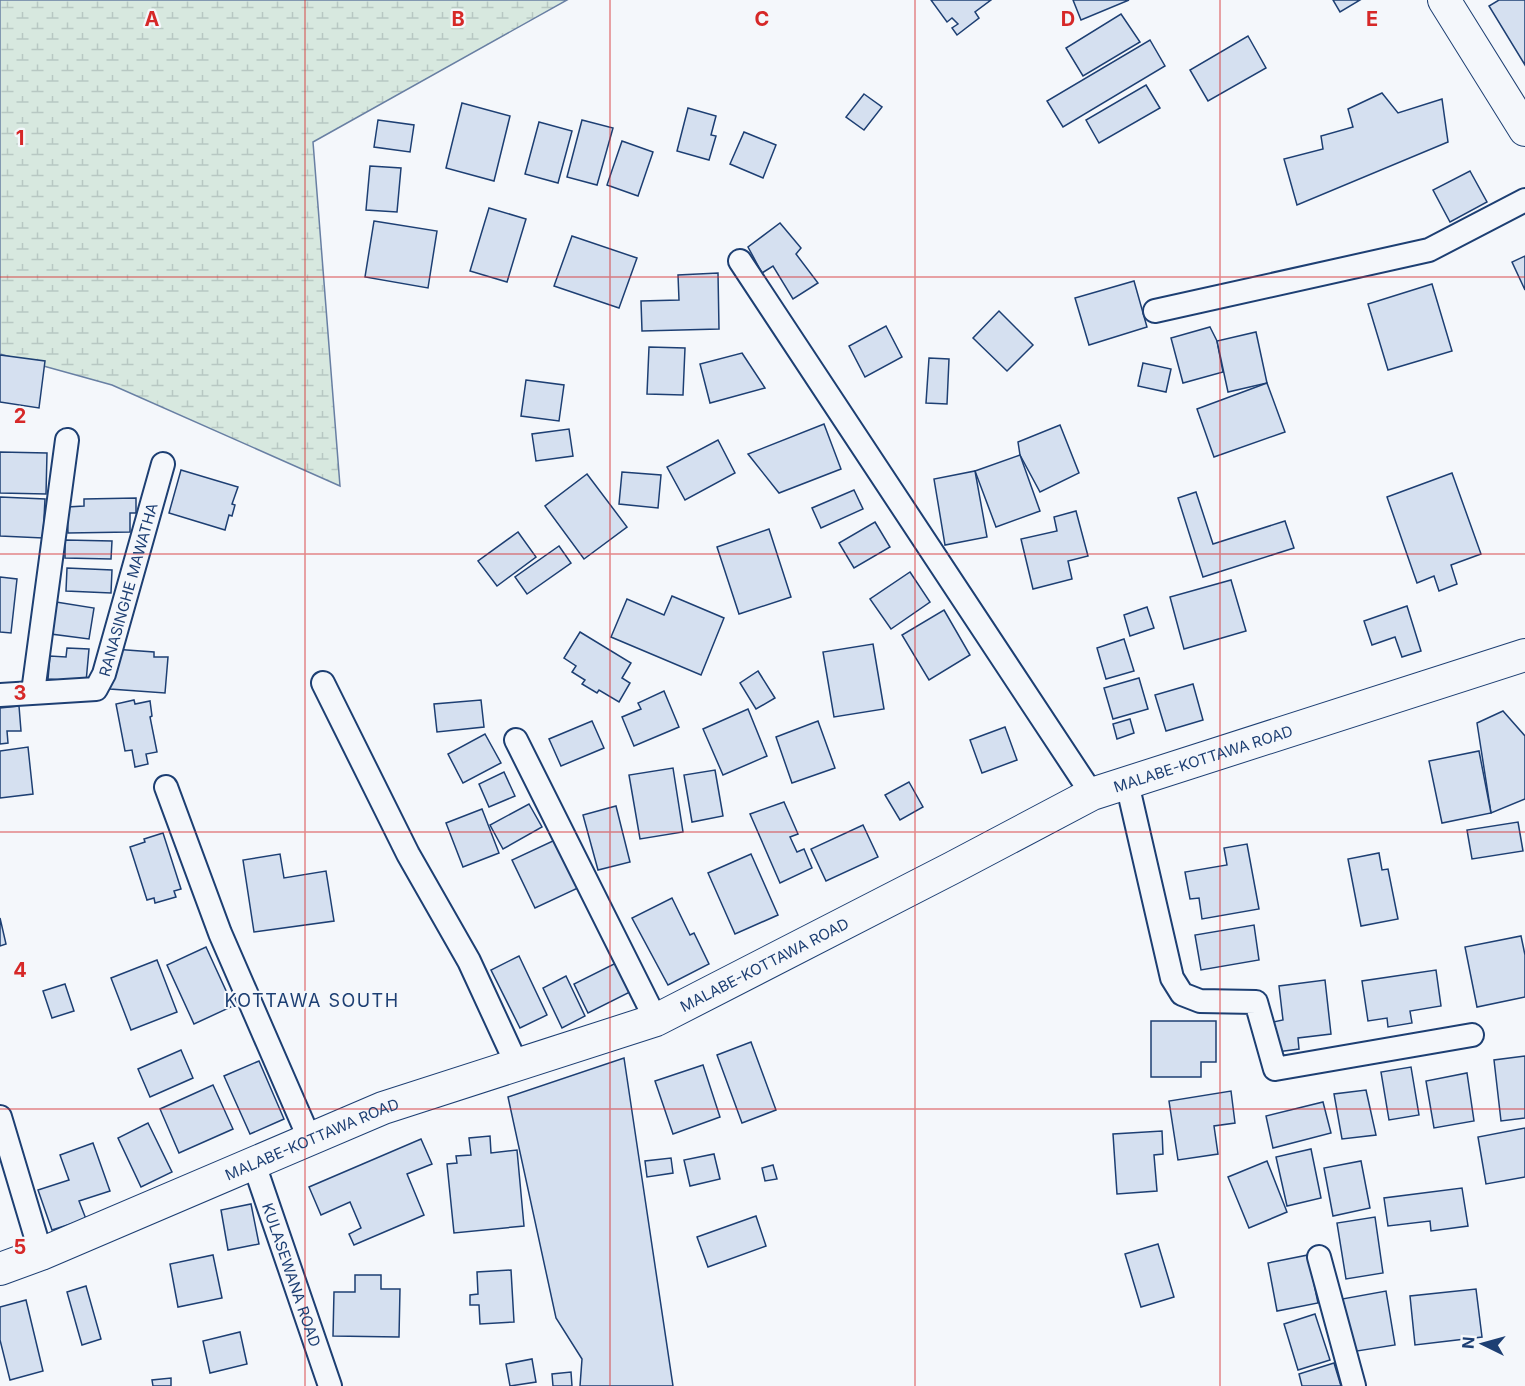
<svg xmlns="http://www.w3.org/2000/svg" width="1525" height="1386" font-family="Inter,sans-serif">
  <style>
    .wetland { fill: url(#wetland-marsh); stroke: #687fa3; stroke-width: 1.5 }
    .building { fill: #d5e0f0; stroke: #1d3f73; stroke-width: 1.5 }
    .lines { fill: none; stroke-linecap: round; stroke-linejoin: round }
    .street-casing { stroke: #1d3f73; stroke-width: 26 }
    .secondary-casing { stroke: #1d3f73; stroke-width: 34 }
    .street { stroke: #f4f7fb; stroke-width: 22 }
    .secondary { stroke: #f4f7fb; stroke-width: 32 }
    .grid { fill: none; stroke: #d62828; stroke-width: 1.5; stroke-opacity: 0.55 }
    .labels { text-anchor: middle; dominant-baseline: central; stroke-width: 4.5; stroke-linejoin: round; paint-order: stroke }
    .street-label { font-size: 15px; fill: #1d3f73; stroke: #f4f7fb }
    .quarter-label { font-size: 18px; letter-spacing: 1.5px; fill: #1d3f73; stroke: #f4f7fb }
    .grid-label { font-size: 20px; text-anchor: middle; font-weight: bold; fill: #d62828; stroke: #f4f7fb; stroke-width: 4.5; stroke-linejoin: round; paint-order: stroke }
  </style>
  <defs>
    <pattern id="wetland-marsh" width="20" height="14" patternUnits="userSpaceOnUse" patternTransform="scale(1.5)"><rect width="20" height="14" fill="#d7e8df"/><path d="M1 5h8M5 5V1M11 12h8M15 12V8" fill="none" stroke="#b8c8c3"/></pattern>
  </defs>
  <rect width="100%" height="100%" fill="#f4f7fb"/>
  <polygon class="wetland" points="0,0 567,0 313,142 340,486 112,385 0,354"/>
  <g class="building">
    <polygon points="931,0 991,0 975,12 979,18 957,35 952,28 958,24 952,18 947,22"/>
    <polygon points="1073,0 1129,0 1081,20"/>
    <polygon points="1333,0 1360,0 1340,12"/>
    <polygon points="1499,0 1525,0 1525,65 1489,6"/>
    <polygon points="1121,14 1140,42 1083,76 1066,48"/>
    <polygon points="1248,36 1266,68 1208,101 1190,70"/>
    <polygon points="1150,40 1165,66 1063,127 1047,101"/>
    <polygon points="1146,85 1160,108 1099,143 1086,120"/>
    <polygon points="1382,93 1398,113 1442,99 1448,142 1297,205 1284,159 1323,149 1321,136 1353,127 1348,109"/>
    <polygon points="864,94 882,107 864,130 846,117"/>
    <polygon points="462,103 510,116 494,181 446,168"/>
    <polygon points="688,108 716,116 711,135 716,136 709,160 677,151"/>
    <polygon points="378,120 414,125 410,152 374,147"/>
    <polygon points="582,120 613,128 597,185 567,177"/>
    <polygon points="539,122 572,131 558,183 525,174"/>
    <polygon points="744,132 776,145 763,178 730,164"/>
    <polygon points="622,141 653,152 638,196 607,185"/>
    <polygon points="370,166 401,168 397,212 366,210"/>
    <polygon points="1470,171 1487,202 1450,222 1433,190"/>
    <polygon points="489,208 526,219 507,282 470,271"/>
    <polygon points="374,221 437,231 428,288 365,277"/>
    <polygon points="780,223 801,248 796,254 818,283 793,299 773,266 762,273 748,247"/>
    <polygon points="572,236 637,258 619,308 554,286"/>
    <polygon points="1525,256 1525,290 1512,262"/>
    <polygon points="718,273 719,329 642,331 641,301 679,300 678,275"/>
    <polygon points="1134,281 1147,327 1089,345 1075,298"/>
    <polygon points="1432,284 1452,351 1388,370 1368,304"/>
    <polygon points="999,311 1033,345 1007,371 973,338"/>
    <polygon points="886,326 902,357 865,377 849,346"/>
    <polygon points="1210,327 1217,341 1223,372 1183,383 1171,338"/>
    <polygon points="1256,332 1267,383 1228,392 1217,341"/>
    <polygon points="649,347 685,348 683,395 647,394"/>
    <polygon points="742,353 765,388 710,403 700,364"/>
    <polygon points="0,355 45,361 39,408 0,402"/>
    <polygon points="929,358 949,359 947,404 926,403"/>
    <polygon points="1143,363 1171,369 1166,392 1138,386"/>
    <polygon points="526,380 564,385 559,421 521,416"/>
    <polygon points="1267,383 1285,432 1214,457 1197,409"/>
    <polygon points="824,424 841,469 779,493 748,454"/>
    <polygon points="1060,425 1079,473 1040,492 1020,455 1018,442"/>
    <polygon points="569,429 573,456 536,461 532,434"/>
    <polygon points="718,440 735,473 685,500 667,467"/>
    <polygon points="0,452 47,453 46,494 0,493"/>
    <polygon points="1020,455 1040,511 996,527 975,471"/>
    <polygon points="181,470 238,487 232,504 235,505 232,516 229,515 225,530 169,513"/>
    <polygon points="975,471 987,537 945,545 934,479"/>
    <polygon points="622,472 661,475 658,508 619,504"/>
    <polygon points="1452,473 1481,554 1451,565 1457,584 1439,591 1434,576 1417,583 1387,497"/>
    <polygon points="587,474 627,527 584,559 545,506"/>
    <polygon points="854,490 863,509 821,528 812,508"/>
    <polygon points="1196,492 1213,544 1285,521 1294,548 1203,577 1178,498"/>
    <polygon points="0,497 45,499 43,538 0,536"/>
    <polygon points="136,498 136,513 130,513 130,532 68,533 67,507 84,506 84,499"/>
    <polygon points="1076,511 1088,556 1068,561 1072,579 1033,589 1021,539 1057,531 1054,517"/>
    <polygon points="875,522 890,547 854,568 839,543"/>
    <polygon points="769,529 791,597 739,614 717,547"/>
    <polygon points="518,532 536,557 497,586 478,561"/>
    <polygon points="65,540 112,541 111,559 65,558"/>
    <polygon points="559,546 571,563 527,594 515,577"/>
    <polygon points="67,568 112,570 111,593 66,591"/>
    <polygon points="910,572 930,602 891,629 870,599"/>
    <polygon points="0,577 17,579 11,633 0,632"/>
    <polygon points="1231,580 1246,631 1184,649 1170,597"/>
    <polygon points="672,596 724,618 701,675 611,637 627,599 664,615"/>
    <polygon points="56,602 94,608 89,639 51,634"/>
    <polygon points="1407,606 1421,651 1402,657 1395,637 1372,645 1364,621"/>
    <polygon points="1147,607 1154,628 1130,636 1124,615"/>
    <polygon points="944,610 970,655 929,680 902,635"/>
    <polygon points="580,632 631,663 622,678 630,683 619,702 599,690 597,693 582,684 585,680 572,672 576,666 564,658"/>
    <polygon points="1124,639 1134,671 1106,679 1097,648"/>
    <polygon points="873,644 884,709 834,717 823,652"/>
    <polygon points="67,648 89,649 86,682 48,679 50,656 66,657"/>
    <polygon points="113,649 154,652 154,657 168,657 165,693 110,689"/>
    <polygon points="758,671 775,698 756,709 740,683"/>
    <polygon points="1139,678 1148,709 1113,719 1104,688"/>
    <polygon points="1193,684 1203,720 1166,731 1155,695"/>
    <polygon points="664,691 679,727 634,746 622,717 641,709 638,703"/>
    <polygon points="134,700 135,704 150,701 152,716 150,717 157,752 146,754 148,764 135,767 132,750 125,751 116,704"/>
    <polygon points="481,700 484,727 437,732 434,704"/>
    <polygon points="19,706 21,731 7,731 8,743 0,744 0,708"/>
    <polygon points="748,709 767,756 723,775 703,729"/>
    <polygon points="1503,711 1525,736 1525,799 1491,813 1477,723"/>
    <polygon points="1130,719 1134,733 1117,739 1113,724"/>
    <polygon points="592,721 604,748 561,766 549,739"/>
    <polygon points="818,721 835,768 792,783 776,737"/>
    <polygon points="1005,727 1017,760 982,773 970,740"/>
    <polygon points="485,734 501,763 463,783 448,754"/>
    <polygon points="28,747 33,794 0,798 0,751"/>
    <polygon points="1479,751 1491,813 1442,823 1429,761"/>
    <polygon points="673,768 683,832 640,839 629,775"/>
    <polygon points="715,770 723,816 692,822 684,775"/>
    <polygon points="504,772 515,796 489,807 479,784"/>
    <polygon points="909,782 923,807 900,820 885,795"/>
    <polygon points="784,802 798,834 790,837 797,852 804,849 812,868 780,883 750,814"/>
    <polygon points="529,804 542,827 503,849 490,825"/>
    <polygon points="616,806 630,862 598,870 583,815"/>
    <polygon points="482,809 499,853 463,867 446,823"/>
    <polygon points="1518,822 1523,851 1472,859 1467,830"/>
    <polygon points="863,825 878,857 826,881 811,849"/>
    <polygon points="163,833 181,889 174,891 176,897 155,903 154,898 147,900 130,847 145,842 144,839"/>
    <polygon points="555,840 578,888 535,908 512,860"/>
    <polygon points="1247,844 1259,909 1202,919 1199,898 1190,899 1185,872 1227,865 1224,848"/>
    <polygon points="1379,853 1382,870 1388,869 1398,919 1361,926 1348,859"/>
    <polygon points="280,854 284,878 326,871 334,921 254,932 243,860"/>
    <polygon points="751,854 778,915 735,934 708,873"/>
    <polygon points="672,898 690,935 694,933 709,964 668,985 632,918"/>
    <polygon points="0,918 6,944 0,946"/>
    <polygon points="1254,925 1259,960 1201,970 1195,935"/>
    <polygon points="1521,936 1525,955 1525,997 1477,1007 1465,947"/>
    <polygon points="206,947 233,1006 194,1024 167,965"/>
    <polygon points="519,956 547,1015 520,1028 491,970"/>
    <polygon points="157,960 177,1012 131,1030 111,978"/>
    <polygon points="620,961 634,990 588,1013 574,984"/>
    <polygon points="1436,970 1441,1006 1410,1011 1412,1023 1388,1027 1387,1018 1368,1021 1362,981"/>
    <polygon points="566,976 585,1016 562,1028 543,988"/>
    <polygon points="1325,980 1331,1034 1298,1038 1299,1049 1277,1052 1273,1022 1283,1020 1279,986"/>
    <polygon points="65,984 74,1011 52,1018 43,991"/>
    <polygon points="1151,1021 1216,1021 1216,1062 1201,1062 1201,1077 1151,1077"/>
    <polygon points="751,1042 776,1110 742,1123 717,1055"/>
    <polygon points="181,1050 193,1078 150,1097 138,1069"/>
    <polygon points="1525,1056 1525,1118 1501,1121 1494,1060"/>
    <polygon points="624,1058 673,1386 580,1386 582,1359 556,1318 508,1097"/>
    <polygon points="259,1061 284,1119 250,1134 224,1076"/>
    <polygon points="703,1065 720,1117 673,1134 655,1081"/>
    <polygon points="1411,1067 1419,1115 1389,1120 1381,1072"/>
    <polygon points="1467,1073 1474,1121 1434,1128 1426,1081"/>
    <polygon points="213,1085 233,1129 179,1153 160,1109"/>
    <polygon points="1366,1090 1376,1135 1342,1139 1334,1094"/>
    <polygon points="1231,1091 1235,1123 1214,1126 1218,1154 1178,1160 1169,1101"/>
    <polygon points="1323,1102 1331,1133 1273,1148 1266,1116"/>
    <polygon points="148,1123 172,1172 141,1187 118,1138"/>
    <polygon points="1525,1128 1525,1177 1486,1184 1478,1137"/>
    <polygon points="1162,1131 1163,1154 1154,1155 1157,1191 1117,1194 1113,1134"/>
    <polygon points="490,1136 491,1153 517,1150 524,1226 454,1233 447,1164 457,1163 456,1156 471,1155 469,1138"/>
    <polygon points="421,1139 432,1164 407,1174 424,1215 354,1245 349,1234 361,1228 350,1202 321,1215 309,1187"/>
    <polygon points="93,1143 110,1191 79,1201 86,1219 52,1230 38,1190 69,1180 60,1155"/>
    <polygon points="1311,1149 1321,1198 1287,1206 1276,1157"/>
    <polygon points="714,1154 720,1179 690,1186 684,1160"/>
    <polygon points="671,1158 673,1173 647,1177 645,1161"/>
    <polygon points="1267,1161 1287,1212 1249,1228 1228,1177"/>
    <polygon points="1361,1161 1370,1208 1333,1216 1324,1168"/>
    <polygon points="773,1165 777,1179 765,1181 762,1168"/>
    <polygon points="1462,1188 1468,1226 1431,1231 1430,1221 1388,1226 1384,1198"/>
    <polygon points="251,1204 259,1244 228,1250 221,1210"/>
    <polygon points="756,1216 766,1246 708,1267 697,1237"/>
    <polygon points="1375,1217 1383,1273 1346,1279 1337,1223"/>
    <polygon points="1158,1244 1174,1297 1141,1307 1125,1254"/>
    <polygon points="213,1255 222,1298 178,1307 170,1264"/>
    <polygon points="1308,1255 1318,1303 1277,1311 1268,1263"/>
    <polygon points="511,1270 514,1322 480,1324 479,1305 470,1305 470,1295 478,1294 477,1272"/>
    <polygon points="355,1275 381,1275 381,1289 400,1289 399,1337 333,1336 334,1292 355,1292"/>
    <polygon points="86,1286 101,1339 82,1345 67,1292"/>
    <polygon points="1476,1289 1482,1337 1415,1345 1410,1296"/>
    <polygon points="1386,1291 1395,1345 1351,1352 1342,1299"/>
    <polygon points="26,1300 43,1371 10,1380 0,1340 0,1307"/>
    <polygon points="1315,1314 1330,1360 1298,1370 1284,1324"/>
    <polygon points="240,1332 247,1364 210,1373 203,1341"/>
    <polygon points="532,1359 536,1382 510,1386 506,1364"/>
    <polygon points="1334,1363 1341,1386 1302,1386 1299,1374"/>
    <polygon points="571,1372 572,1386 553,1386 552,1374"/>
    <polygon points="171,1378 171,1386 153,1386 152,1380"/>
  </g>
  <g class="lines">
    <defs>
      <g id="street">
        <polyline points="740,261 1092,794"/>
        <polyline points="1155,311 1429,250 1525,200"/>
        <polyline points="323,683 408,854 469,961 517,1065"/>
        <polyline points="33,692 67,440"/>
        <path id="s1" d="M 0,695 L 96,689 L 104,674 L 163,464"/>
        <polyline points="516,740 656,1020"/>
        <polyline points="1127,783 1172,978 1182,994 1200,1001 1256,1002 1275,1069 1472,1035"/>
        <polyline points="166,787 220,933 310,1140"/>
        <polyline points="0,1117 41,1254"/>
        <path id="s2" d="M 254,1164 L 330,1386"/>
        <polyline points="1319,1257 1354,1386"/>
      </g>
      <g id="secondary">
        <polyline points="1444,0 1525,130"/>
        <path id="s3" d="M 0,1269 L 41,1254 L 383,1108 L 656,1020 L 952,868 L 1092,794 L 1525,655"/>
      </g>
    </defs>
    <use href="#street" class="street-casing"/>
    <use href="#secondary" class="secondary-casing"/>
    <use href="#street" class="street"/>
    <use href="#secondary" class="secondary"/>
  </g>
  <path class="grid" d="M 305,0 L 305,1386M 610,0 L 610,1386M 915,0 L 915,1386M 1220,0 L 1220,1386M 0,277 L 1525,277M 0,554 L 1525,554M 0,832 L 1525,832M 0,1109 L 1525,1109"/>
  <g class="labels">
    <g class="street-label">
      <text stroke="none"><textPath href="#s1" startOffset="201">RANASINGHE MAWATHA</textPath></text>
      <text stroke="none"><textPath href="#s3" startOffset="1310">MALABE-KOTTAWA ROAD</textPath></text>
      <text stroke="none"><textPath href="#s3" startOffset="824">MALABE-KOTTAWA ROAD</textPath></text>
      <text stroke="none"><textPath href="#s3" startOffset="338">MALABE-KOTTAWA ROAD</textPath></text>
      <text stroke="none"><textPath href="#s2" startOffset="117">KULASEWANA ROAD</textPath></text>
    </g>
    <g class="quarter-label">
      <text x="312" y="1000">KOTTAWA SOUTH</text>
    </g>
  </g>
  <g class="grid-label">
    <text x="152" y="26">A</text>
    <text x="458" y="26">B</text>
    <text x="762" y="26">C</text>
    <text x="1068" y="26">D</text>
    <text x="1372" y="26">E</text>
    <text x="20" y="145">1</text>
    <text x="20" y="423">2</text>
    <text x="20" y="700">3</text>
    <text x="20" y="977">4</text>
    <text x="20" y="1254">5</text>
  </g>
  <g transform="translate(1483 1344) rotate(275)" stroke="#f4f7fb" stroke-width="4.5" paint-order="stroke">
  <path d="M0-4.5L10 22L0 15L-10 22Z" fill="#1d3f73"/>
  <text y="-9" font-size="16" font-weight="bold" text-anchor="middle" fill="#1d3f73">N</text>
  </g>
</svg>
